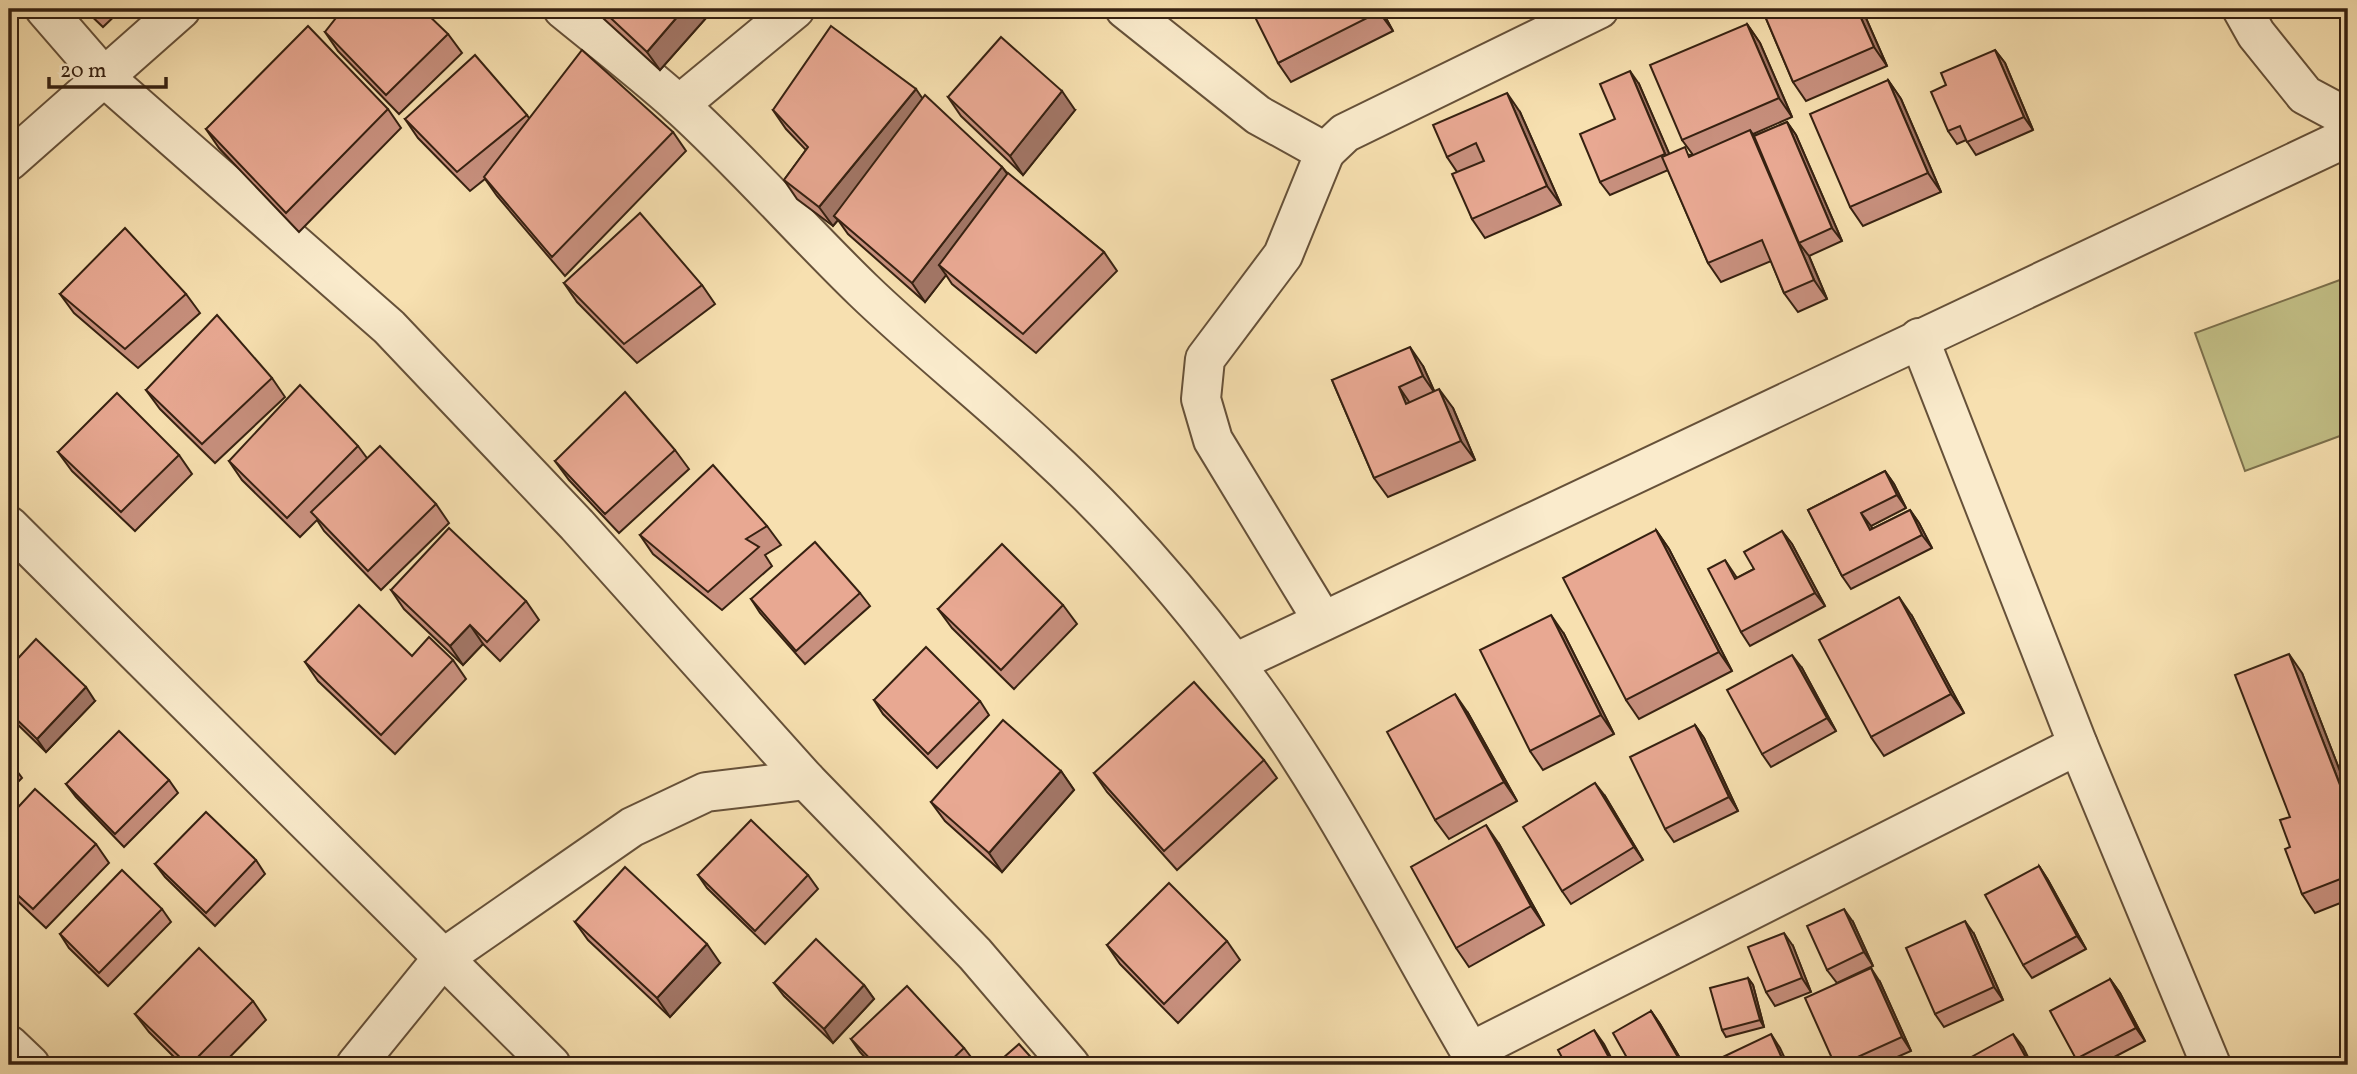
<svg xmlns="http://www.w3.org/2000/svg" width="2357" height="1074" font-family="Vollkorn,serif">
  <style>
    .green { fill: #c3c087; stroke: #7c704c; stroke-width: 2 }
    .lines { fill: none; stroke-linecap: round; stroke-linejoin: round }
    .minor-casing { stroke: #665139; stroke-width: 42 }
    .minor { stroke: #faebcc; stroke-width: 38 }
    .wall { fill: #c8907e; stroke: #362111; stroke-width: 2 }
    .shaded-wall { fill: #a27666; stroke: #362111; stroke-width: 2 }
    .building { fill: #e8a892; stroke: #362111; stroke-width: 2 }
  </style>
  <rect width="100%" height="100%" fill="#f7e0b0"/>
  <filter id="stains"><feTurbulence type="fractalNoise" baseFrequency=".00286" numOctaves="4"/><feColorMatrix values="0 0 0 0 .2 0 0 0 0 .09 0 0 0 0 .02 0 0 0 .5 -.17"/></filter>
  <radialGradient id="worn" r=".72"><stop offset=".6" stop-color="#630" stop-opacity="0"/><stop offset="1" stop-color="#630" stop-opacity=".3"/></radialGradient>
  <polygon class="green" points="2348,277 2348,433 2245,471 2195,333"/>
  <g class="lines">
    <defs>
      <g id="minor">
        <polyline points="45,9 104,77 389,327 577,525 806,780 975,954 1070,1065"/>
        <path d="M 563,9 C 601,40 641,71 678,104 C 742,162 800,229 863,290 C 921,346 984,395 1042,450 C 1112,514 1175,585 1232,660 C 1329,785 1398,930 1478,1065"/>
        <polyline points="1125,9 1258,115 1325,152 1345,133 1599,9"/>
        <polyline points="2242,9 2256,34 2305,95 2348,118"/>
        <polyline points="679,105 795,9"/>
        <polyline points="9,161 181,9"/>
        <polyline points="1919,338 2078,745 2211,1065"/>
        <polyline points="9,526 551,1065"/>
        <polyline points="1323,621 1213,440 1201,399 1205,359 1283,255 1325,152"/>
        <polyline points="1235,663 2348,137"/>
        <polyline points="9,1045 30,1065"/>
        <polyline points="1470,1052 2078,745"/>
        <polyline points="356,1065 442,959 632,827 706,792 806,780"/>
      </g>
    </defs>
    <use href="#minor" class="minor-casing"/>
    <use href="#minor" class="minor"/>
  </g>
  <g class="wall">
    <polygon points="84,9 122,9 103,27"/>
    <polygon points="593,9 714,9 660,70"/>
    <polygon points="1381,9 1393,31 1291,82 1278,63"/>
    <polygon points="1762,9 1862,9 1887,66 1806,101 1793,82"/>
    <polygon points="1747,24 1760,43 1792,117 1753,134 1754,136 1787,122 1796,135 1842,241 1809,256 1827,299 1798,312 1784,293 1771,261 1721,282 1708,263 1668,170 1610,195 1600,182 1615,119 1639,84 1669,154 1693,155 1682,140"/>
    <polygon points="325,32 448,34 462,53 399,114 338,51"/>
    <polygon points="1995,50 2005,63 2033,130 1976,155 1966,140 1957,144 1948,131 1946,85"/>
    <polygon points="1888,80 1901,99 1941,192 1863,226 1850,207"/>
    <polygon points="948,97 1075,110 1023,175 961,116"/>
    <polygon points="922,99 1002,167 1008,174 1104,252 1117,271 1036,353 952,284 946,275 925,302 848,234 838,220 833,226 797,199 784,180 806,150 786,129 773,110"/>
    <polygon points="388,109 401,128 299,232 219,148 206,129"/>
    <polygon points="1520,112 1561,205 1485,238 1472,219 1457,172 1447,157"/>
    <polygon points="527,115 529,118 673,132 686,151 565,276 497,196 485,179 470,191 418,138 405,119"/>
    <polygon points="564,283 702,285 715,304 637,363 577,302"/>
    <polygon points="60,294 186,294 200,313 138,368 74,313"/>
    <polygon points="1423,366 1434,391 1453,408 1475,460 1388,497 1374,478 1332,380"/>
    <polygon points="272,378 285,397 215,463 160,409 146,390"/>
    <polygon points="358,446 367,458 436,504 449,523 381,590 324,531 317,520 300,537 242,480 229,461"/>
    <polygon points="675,450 689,469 619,533 569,480 555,461"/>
    <polygon points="58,452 179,455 192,474 135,531 72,471"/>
    <polygon points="1885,471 1894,484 1906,508 1871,526 1872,529 1910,510 1919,523 1932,548 1851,589 1842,576 1808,510"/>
    <polygon points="767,526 781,545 765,555 772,566 722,610 653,554 640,535"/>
    <polygon points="1656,530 1669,549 1732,671 1639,719 1626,700"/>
    <polygon points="1782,531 1792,544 1825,606 1750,646 1741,632 1725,560 1737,578 1754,569"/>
    <polygon points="391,590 526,601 539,620 500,661 483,644 463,665 404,609"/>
    <polygon points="860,593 870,606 805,664 760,613 751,599"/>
    <polygon points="1063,605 1077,624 1014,689 952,628 938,609"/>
    <polygon points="1912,616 1964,713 1884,756 1871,737"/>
    <polygon points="1564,634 1614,734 1543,770 1530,751"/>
    <polygon points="412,656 453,660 466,679 395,754 318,681 305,662"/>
    <polygon points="9,668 95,701 46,752 9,716"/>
    <polygon points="1802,668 1836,731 1771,767 1762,754"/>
    <polygon points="2302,673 2348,792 2348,900 2315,913 2302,894 2290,847 2290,817"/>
    <polygon points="874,700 980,701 989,715 937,768 883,714"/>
    <polygon points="1468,713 1517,801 1449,839 1435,820"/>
    <polygon points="1695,725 1704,738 1738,811 1674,842 1665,829"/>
    <polygon points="9,760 22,778 9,791"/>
    <polygon points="1264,760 1277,778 1177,870 1107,792 1094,773"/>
    <polygon points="1061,771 1074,790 1002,872 945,821 931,802"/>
    <polygon points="169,780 178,793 124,847 76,797 66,784"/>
    <polygon points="1605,796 1643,860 1571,904 1562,891"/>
    <polygon points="9,817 96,844 109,863 46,928 9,893"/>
    <polygon points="1499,844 1544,925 1469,967 1456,948"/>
    <polygon points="256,860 265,874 215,926 165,877 155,864"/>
    <polygon points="2039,866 2048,880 2086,949 2032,978 2023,965"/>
    <polygon points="698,875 808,875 818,889 765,944 707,888"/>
    <polygon points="162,909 171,922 108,986 69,948 60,934"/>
    <polygon points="575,922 720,963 670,1017 588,940"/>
    <polygon points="1853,922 1873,966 1837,983 1827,970"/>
    <polygon points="1974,934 2003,1000 1944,1027 1935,1014"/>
    <polygon points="1227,941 1240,960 1178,1023 1120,964 1107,945"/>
    <polygon points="1793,946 1811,992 1775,1006 1766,992"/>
    <polygon points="1748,978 1753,985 1764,1027 1726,1037 1722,1030"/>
    <polygon points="2110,979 2120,993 2145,1041 2099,1065 2080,1065 2076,1059"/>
    <polygon points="1880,982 1911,1051 1879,1065 1835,1065"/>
    <polygon points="774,983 864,985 874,999 833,1043 784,996"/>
    <polygon points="253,1001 266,1020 222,1065 182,1065 149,1032 135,1014"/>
    <polygon points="1651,1011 1660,1024 1684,1065 1631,1065"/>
    <polygon points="851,1039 964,1048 974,1061 969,1065 872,1065 860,1052"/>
  </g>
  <g class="shaded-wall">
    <polygon points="684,9 714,9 660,70 647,52"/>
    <polygon points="1378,9 1381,9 1393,31 1379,12"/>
    <polygon points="1857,9 1862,9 1887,66 1874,47"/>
    <polygon points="1747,24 1760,43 1792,117 1779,98"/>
    <polygon points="1995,50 2005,63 2033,130 2024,117"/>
    <polygon points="1630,71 1639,84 1675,167 1665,154"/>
    <polygon points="1888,80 1901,99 1941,192 1928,173"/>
    <polygon points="916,89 929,108 834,216 838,220 833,226 819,207"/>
    <polygon points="1062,91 1075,110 1023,175 1010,156"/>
    <polygon points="1507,93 1520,112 1561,205 1547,186"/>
    <polygon points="1787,122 1796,135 1842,241 1832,228"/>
    <polygon points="1750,130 1763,149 1799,243 1809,256 1827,299 1814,280"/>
    <polygon points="1002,167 1016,186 939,265 946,275 925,302 912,283"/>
    <polygon points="1410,347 1423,366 1436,395 1423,376"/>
    <polygon points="1399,387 1412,406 1406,404"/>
    <polygon points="1439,389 1453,408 1475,460 1461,441"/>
    <polygon points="1885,471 1894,484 1906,508 1897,495"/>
    <polygon points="1910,510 1919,523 1932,548 1922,535"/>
    <polygon points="1861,513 1871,526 1879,543 1870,530"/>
    <polygon points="1656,530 1669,549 1732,671 1719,652"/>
    <polygon points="1782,531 1792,544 1825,606 1815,593"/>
    <polygon points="1899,597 1912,616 1964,713 1951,694"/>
    <polygon points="1551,615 1564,634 1614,734 1601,715"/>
    <polygon points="470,625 483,644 463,665 450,646"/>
    <polygon points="2289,654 2302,673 2348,792 2348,805"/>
    <polygon points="1792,655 1802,668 1836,731 1827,718"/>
    <polygon points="86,687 95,701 46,752 37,739"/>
    <polygon points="1455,694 1468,713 1517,801 1504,782"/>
    <polygon points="1695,725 1704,738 1738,811 1729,797"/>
    <polygon points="1061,771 1074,790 1002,872 989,853"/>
    <polygon points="1595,783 1605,796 1643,860 1634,847"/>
    <polygon points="1486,825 1499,844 1544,925 1531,906"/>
    <polygon points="2039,866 2048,880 2086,949 2077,936"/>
    <polygon points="1844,909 1853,922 1873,966 1864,952"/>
    <polygon points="1965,921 1974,934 2003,1000 1994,987"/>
    <polygon points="1784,933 1793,946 1811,992 1802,978"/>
    <polygon points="707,944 720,963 670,1017 657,998"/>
    <polygon points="1871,968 1880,982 1911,1051 1902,1037"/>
    <polygon points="1748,978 1753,985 1764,1027 1760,1020"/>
    <polygon points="2110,979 2120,993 2145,1041 2136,1028"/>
    <polygon points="864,985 874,999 833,1043 824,1029"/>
    <polygon points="1651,1011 1660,1024 1684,1065 1679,1059"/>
    <polygon points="1594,1030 1604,1044 1615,1065 1613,1065"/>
    <polygon points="1771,1034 1780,1048 1788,1065 1785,1065"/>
    <polygon points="2013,1034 2023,1047 2032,1065 2030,1065"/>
  </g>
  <g class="building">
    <polygon points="88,9 99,9 93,14"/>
    <polygon points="343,9 422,9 448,34 386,95 325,32"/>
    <polygon points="601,9 684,9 647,52"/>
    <polygon points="1251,9 1378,9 1379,12 1278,63"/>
    <polygon points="1762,9 1857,9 1874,47 1793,82"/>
    <polygon points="1747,24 1779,98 1682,140 1650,65"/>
    <polygon points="308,26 388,109 286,213 206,129"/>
    <polygon points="831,26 916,89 819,207 784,180 808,147 773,110"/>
    <polygon points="1001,37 1062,91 1010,156 948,97"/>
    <polygon points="582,50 673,132 552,257 484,177"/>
    <polygon points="1995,50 2024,117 1967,142 1960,126 1948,131 1931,92 1946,85 1941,73"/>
    <polygon points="475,55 527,115 457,172 405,119"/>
    <polygon points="1630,71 1665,154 1600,182 1580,134 1615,119 1600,84"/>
    <polygon points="1888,80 1928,173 1850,207 1810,114"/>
    <polygon points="1507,93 1547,186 1472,219 1452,174 1484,161 1476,143 1447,157 1433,125"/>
    <polygon points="925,95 1002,167 912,283 834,216"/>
    <polygon points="1787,122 1832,228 1799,243 1754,136"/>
    <polygon points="1750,130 1814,280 1784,293 1762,240 1708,263 1662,157 1685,147 1689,157"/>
    <polygon points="1008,173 1104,252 1023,334 939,265"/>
    <polygon points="640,213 702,285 624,344 564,283"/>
    <polygon points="125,228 186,294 125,349 60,294"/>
    <polygon points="217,315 272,378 202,444 146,390"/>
    <polygon points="1410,347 1423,376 1399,387 1406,404 1439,389 1461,441 1374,478 1332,380"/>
    <polygon points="300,385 358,446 287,518 229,461"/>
    <polygon points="625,392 675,450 605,514 555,461"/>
    <polygon points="117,393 179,455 121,512 58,452"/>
    <polygon points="380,446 436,504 368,571 311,512"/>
    <polygon points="713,465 767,526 746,539 759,547 708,592 640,535"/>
    <polygon points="1885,471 1897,495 1861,513 1870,530 1910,510 1922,535 1842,576 1808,510"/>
    <polygon points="449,528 526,601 487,642 470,625 450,646 391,590"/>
    <polygon points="1656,530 1719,652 1626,700 1563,578"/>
    <polygon points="1782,531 1815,593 1741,632 1708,569 1725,560 1735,579 1754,569 1744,552"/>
    <polygon points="815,542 860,593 796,651 751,599"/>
    <polygon points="1002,544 1063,605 1001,670 938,609"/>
    <polygon points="1899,597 1951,694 1871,737 1819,640"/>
    <polygon points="359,605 412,656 429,637 453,660 381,735 305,662"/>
    <polygon points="1551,615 1601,715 1530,751 1480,650"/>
    <polygon points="36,639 86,687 37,739 9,712 9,668"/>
    <polygon points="926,647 980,701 928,754 874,700"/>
    <polygon points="2289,654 2347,803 2348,803 2348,876 2302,894 2285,849 2290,847 2280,820 2290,817 2235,675"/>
    <polygon points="1792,655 1827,718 1762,754 1727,690"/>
    <polygon points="1194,682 1264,760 1164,851 1094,773"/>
    <polygon points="1455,694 1504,782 1435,820 1387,732"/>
    <polygon points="1003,720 1061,771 989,853 931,802"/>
    <polygon points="1695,725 1729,797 1665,829 1630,757"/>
    <polygon points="119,731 169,780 115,834 66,784"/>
    <polygon points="9,760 13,764 9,768"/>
    <polygon points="1595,783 1634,847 1562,891 1523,827"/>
    <polygon points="35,789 96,844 33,909 9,887 9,817"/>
    <polygon points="206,812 256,860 206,913 155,864"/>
    <polygon points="751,820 808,875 755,931 698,875"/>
    <polygon points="1486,825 1531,906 1456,948 1411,867"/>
    <polygon points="2039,866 2077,936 2023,965 1985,895"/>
    <polygon points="625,867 707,944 657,998 575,922"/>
    <polygon points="122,870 162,909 99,973 60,934"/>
    <polygon points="1169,883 1227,941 1164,1004 1107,945"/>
    <polygon points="1844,909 1864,952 1827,970 1807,926"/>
    <polygon points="1965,921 1994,987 1935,1014 1906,948"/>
    <polygon points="1784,933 1802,978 1766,992 1748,947"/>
    <polygon points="816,939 864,985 824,1029 774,983"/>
    <polygon points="199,948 253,1001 190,1065 188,1065 135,1014"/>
    <polygon points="1871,968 1902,1037 1840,1065 1835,1065 1805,998"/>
    <polygon points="1748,978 1760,1020 1722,1030 1710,988"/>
    <polygon points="2110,979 2136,1028 2076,1059 2050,1011"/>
    <polygon points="907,986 964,1048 946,1065 876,1065 851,1039"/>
    <polygon points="1651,1011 1679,1059 1669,1065 1631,1065 1613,1033"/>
    <polygon points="1594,1030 1613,1065 1566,1065 1558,1050"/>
    <polygon points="1771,1034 1785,1065 1706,1065"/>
    <polygon points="2013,1034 2030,1065 1957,1065"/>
    <polygon points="1019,1044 1038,1065 995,1065"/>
  </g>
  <rect width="2357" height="1074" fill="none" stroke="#f7e0b0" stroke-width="35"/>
  <rect x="10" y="10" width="2336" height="1053" fill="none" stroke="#362111" stroke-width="3.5"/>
  <rect x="18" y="18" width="2322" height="1039" fill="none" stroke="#362111" stroke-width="2"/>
  <path d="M49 77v10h117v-10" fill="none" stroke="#362111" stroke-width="3.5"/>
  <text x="60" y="77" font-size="21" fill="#362111" stroke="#faebcc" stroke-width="5" paint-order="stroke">20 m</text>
  <rect width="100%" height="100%" filter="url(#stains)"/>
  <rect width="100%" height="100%" fill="url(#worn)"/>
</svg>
